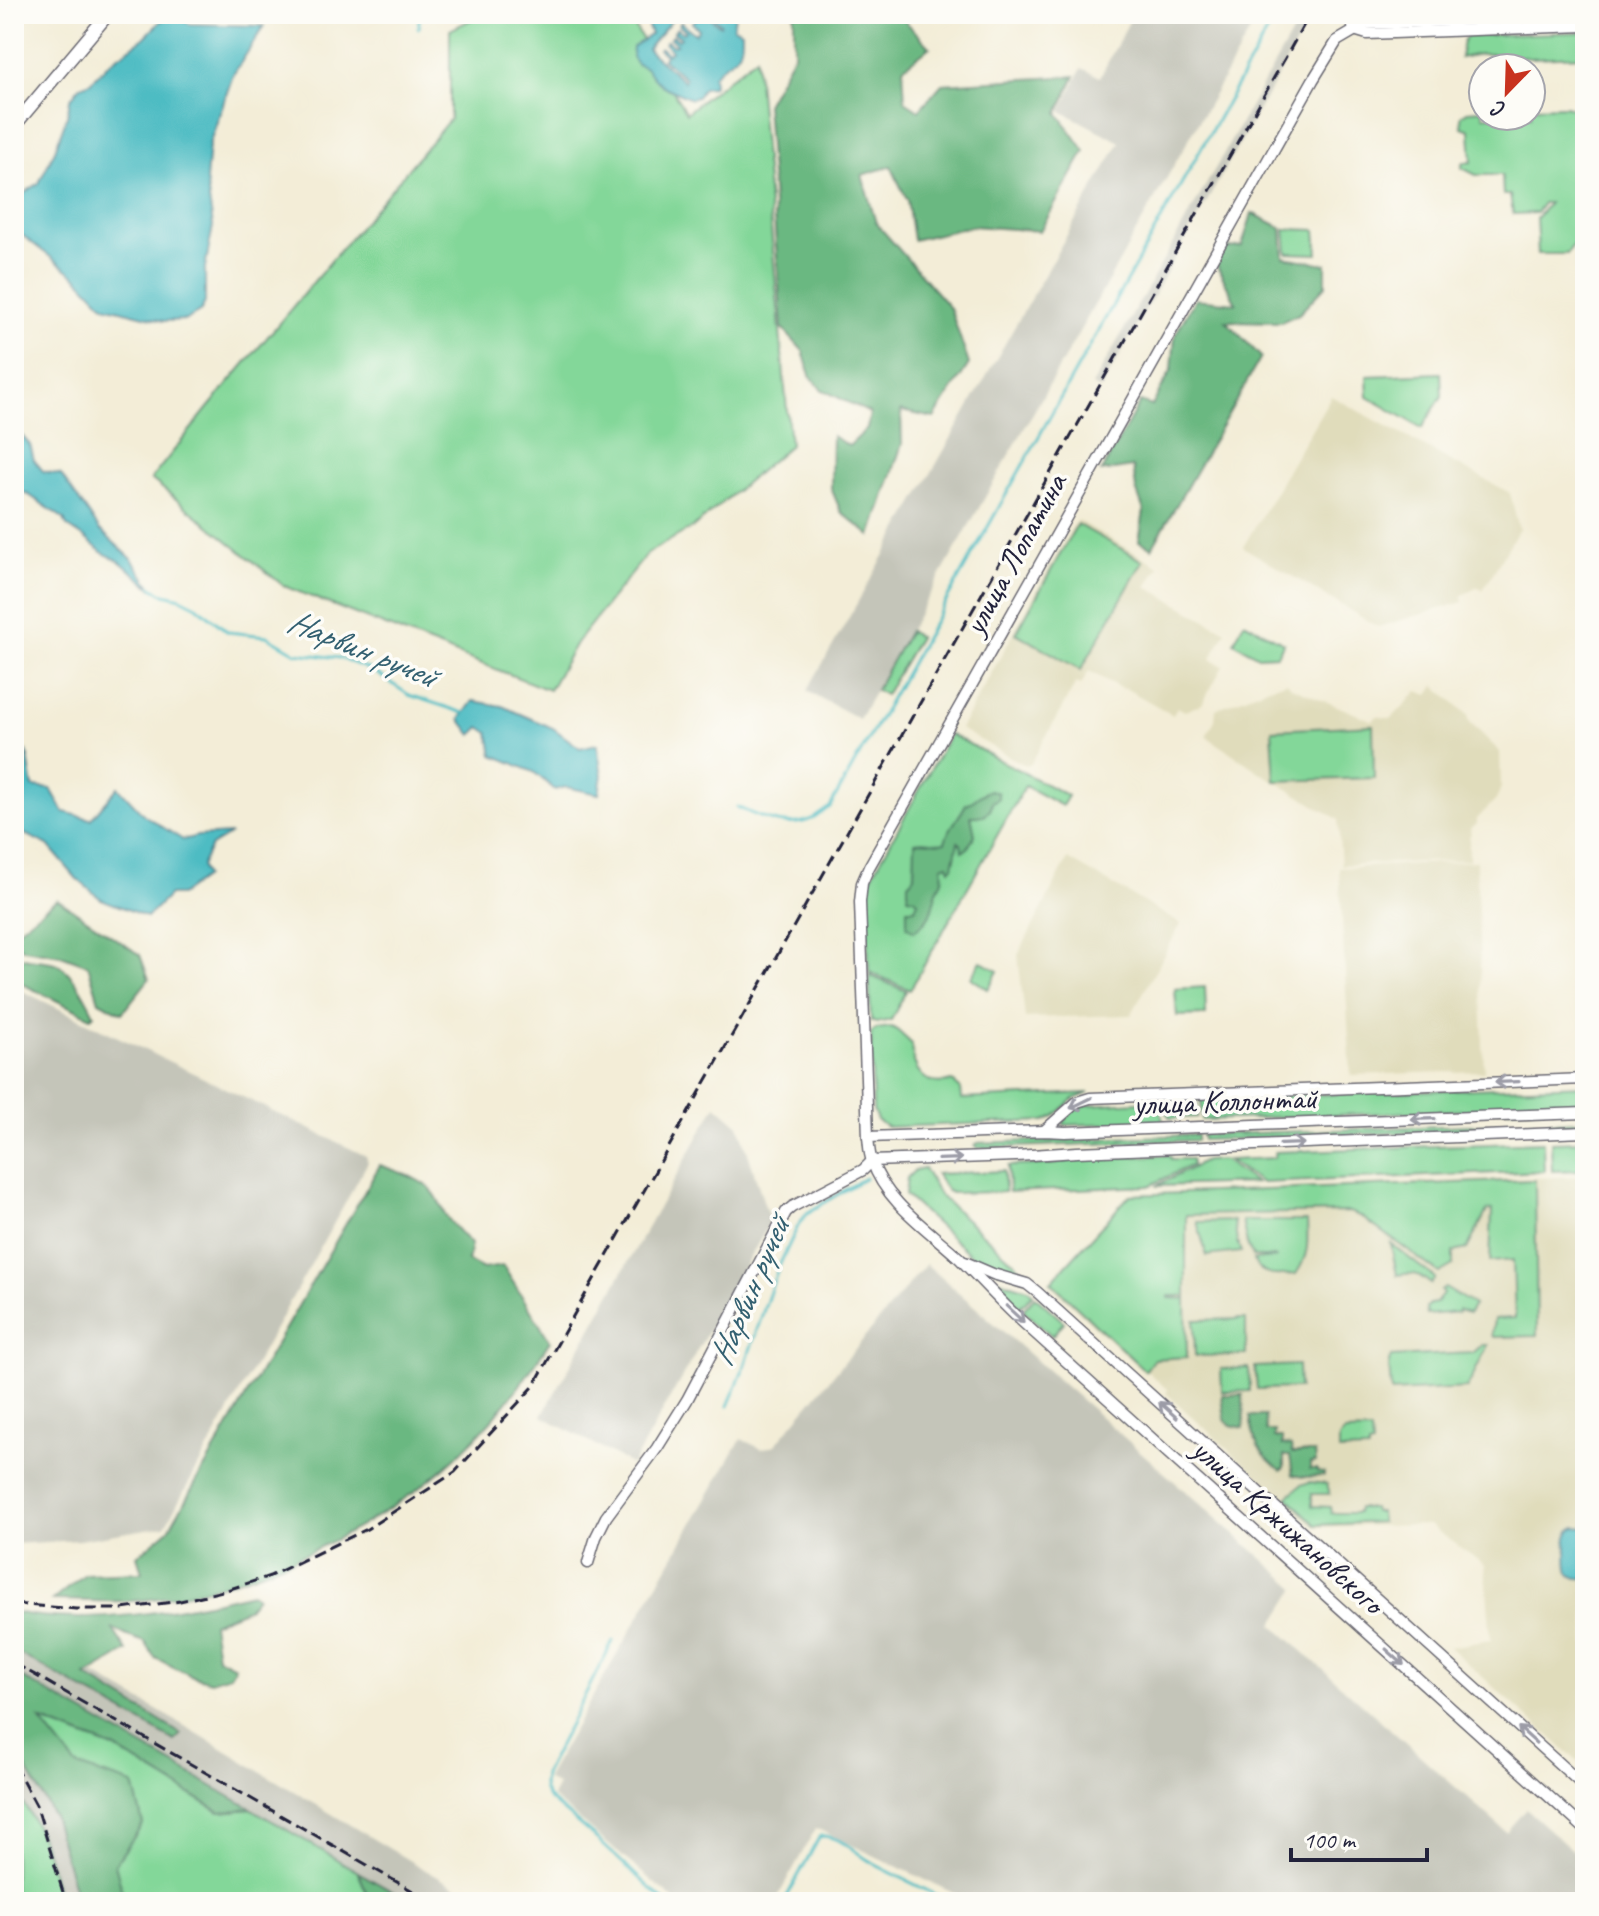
<svg xmlns="http://www.w3.org/2000/svg" width="1599" height="1916" font-family="Caveat,sans-serif">
  <style>
    .built { fill: #e0dcbb }
    .industrial { fill: #c4c5b9 }
    .green { fill: #83d799; stroke: #527c6a; stroke-width: 2 }
    .forest { fill: #6ab881; stroke: #466d5e; stroke-width: 2 }
    .water { fill: #4dbcc3; stroke: #386f7f; stroke-width: 2 }
    .lines { fill: none; stroke-linecap: round; stroke-linejoin: round }
    .stream { stroke: #4dbcc3; stroke-width: 3 }
    .minor-casing { stroke: #6b6972; stroke-width: 13 }
    .tertiary-casing { stroke: #6b6972; stroke-width: 15 }
    .minor { stroke: #fff; stroke-width: 10 }
    .tertiary { stroke: #fff; stroke-width: 12 }
    .rail { stroke: #22223b; stroke-width: 3; stroke-dasharray: 12 6; stroke-linecap: butt }
    .oneway { stroke: #9c9ca7 }
    .labels { text-anchor: middle; dominant-baseline: central; stroke-width: 7; stroke-linejoin: round; paint-order: stroke }
    .street-label { font-size: 32px; fill: #22223b; stroke: #fdfcf7 }
    .water-label { font-size: 34px; font-style: italic; fill: #336071; stroke: #fdfcf7 }
  </style>
  <rect width="100%" height="100%" fill="#fdfcf7"/>
  <filter id="ink" filterUnits="userSpaceOnUse"><feTurbulence type="fractalNoise" baseFrequency=".0125" numOctaves="2"/><feDisplacementMap in="SourceGraphic" scale="16" xChannelSelector="R" yChannelSelector="G"/><feConvolveMatrix kernelMatrix="1 2 1 2 8 2 1 2 1" color-interpolation-filters="sRGB"/></filter>
  <filter id="wash" filterUnits="userSpaceOnUse"><feTurbulence type="fractalNoise" baseFrequency=".006" numOctaves="4" result="noise"/><feDisplacementMap in="SourceGraphic" scale="32" xChannelSelector="R" yChannelSelector="G"/><feGaussianBlur stdDeviation="1.8" result="paint"/><feColorMatrix in="noise" values="0 0 0 0 0 0 0 0 0 0 0 0 0 0 0 0 0 1.4 0 .05"/><feComposite in="paint" operator="in"/></filter>
  <g filter="url(#wash)">
    <rect width="100%" height="100%" fill="#f3edd7"/>
    <g class="built">
      <polygon points="1331,396 1510,493 1519,529 1483,590 1478,587 1461,596 1463,602 1378,627 1243,547"/>
      <polygon points="1077,520 1159,566 1147,587 1226,631 1211,659 1223,666 1202,704 1185,711 1177,707 1173,715 1125,688 1122,689 1089,671 1081,685 1076,683 1030,765 1025,765 960,729"/>
      <polygon points="1287,682 1291,687 1373,721 1377,716 1391,719 1418,691 1429,695 1435,685 1468,715 1469,721 1500,752 1501,787 1497,798 1477,819 1477,824 1472,827 1469,839 1469,860 1341,865 1338,819 1261,773 1206,736 1215,720 1216,709 1272,686"/>
      <polygon points="1068,859 1181,924 1131,1015 1025,1018 1018,955"/>
      <polygon points="1476,861 1484,1071 1351,1075 1339,868"/>
      <polygon points="1585,1176 1585,1768 1449,1647 1491,1640 1485,1565 1429,1525 1314,1527 1166,1393 1168,1390 1160,1383 1147,1371 1145,1373 1049,1283 1129,1194"/>
    </g>
    <g class="industrial">
      <polygon points="1133,14 1260,14 859,719 807,691 1120,142 1061,111 1082,68 1100,77"/>
      <polygon points="1303,14 1313,14 1100,390 1092,386"/>
      <polygon points="14,987 366,1156 368,1162 165,1526 79,1540 14,1544"/>
      <polygon points="716,1105 739,1125 770,1222 632,1465 542,1416"/>
      <polygon points="926,1264 1296,1588 1273,1625 1506,1832 1526,1809 1585,1862 1585,1902 972,1902 816,1828 775,1902 677,1902 552,1797 558,1786 546,1779 550,1771 741,1439 762,1449 775,1445"/>
      <polygon points="14,1628 195,1732 415,1864 482,1902 53,1902 14,1795"/>
    </g>
    <g class="green">
      <polygon points="482,14 621,14 631,20 686,113 756,57 790,445 695,526 648,553 576,643 549,690 284,586 151,479 208,408 450,119 450,30"/>
      <polygon points="1585,32 1585,56 1529,58 1508,54 1480,54 1460,58 1463,41 1467,36"/>
      <polygon points="1565,106 1576,109 1581,118 1583,185 1573,186 1574,188 1585,188 1585,205 1580,206 1582,231 1567,254 1538,254 1536,218 1549,203 1543,203 1536,213 1513,214 1510,195 1503,195 1502,175 1476,175 1462,168 1462,163 1472,162 1470,130 1462,127 1461,116 1467,111 1483,110 1483,116 1531,116 1531,107"/>
      <polygon points="1285,229 1316,230 1318,254 1287,253"/>
      <polygon points="1441,373 1442,396 1422,428 1368,397 1367,376"/>
      <polygon points="1077,524 1143,561 1081,670 1016,633"/>
      <polygon points="1244,622 1284,643 1277,655 1258,656 1234,642"/>
      <polygon points="909,631 919,637 885,695 876,690"/>
      <polygon points="1373,725 1374,778 1275,781 1272,730"/>
      <polygon points="950,734 1068,796 1062,806 1025,786 910,990 869,972 866,894 869,881 878,865"/>
      <polygon points="981,961 998,971 988,989 971,978"/>
      <polygon points="869,975 906,991 891,1020 876,1023 871,1021"/>
      <polygon points="1205,987 1206,1015 1177,1016 1175,989"/>
      <path d="M 891,1027 L 896,1029 L 912,1044 C 911,1069 925,1089 952,1081 L 961,1089 L 962,1099 L 1089,1093 L 1074,1099 L 1053,1117 L 1045,1121 L 887,1127 L 877,1120 L 873,1110 L 871,1033 L 876,1029 Z"/>
      <polygon points="1585,1085 1585,1106 1202,1120 1201,1099"/>
      <polygon points="1196,1100 1197,1117 1170,1118 1161,1101"/>
      <path d="M 1157,1101 L 1164,1122 L 1066,1125 L 1063,1124 C 1066,1115 1076,1108 1085,1105 Z"/>
      <polygon points="1585,1121 1585,1126 1203,1140 1202,1135"/>
      <polygon points="1197,1135 1197,1140 978,1148 975,1146 978,1143"/>
      <polygon points="1585,1141 1585,1170 1552,1171 1551,1142"/>
      <polygon points="1543,1142 1544,1171 1262,1183 1228,1160 1274,1158 1275,1152"/>
      <polygon points="1170,1155 1171,1159 1191,1159 1192,1165 1149,1186 1009,1192 1008,1166 1056,1164 1077,1159"/>
      <polygon points="1223,1160 1256,1183 1156,1186 1205,1161"/>
      <polygon points="924,1168 939,1195 1035,1281 994,1269 976,1260 905,1195 907,1178 915,1170"/>
      <polygon points="1004,1171 1005,1192 951,1193 947,1191 936,1174"/>
      <polygon points="1535,1180 1537,1336 1494,1337 1492,1335 1494,1319 1515,1318 1513,1260 1490,1262 1492,1210 1487,1211 1467,1249 1453,1252 1453,1265 1439,1273 1360,1216 1349,1212 1186,1215 1186,1296 1169,1296 1169,1298 1186,1299 1187,1357 1154,1359 1145,1371 1051,1282 1130,1195"/>
      <polygon points="1234,1221 1237,1242 1241,1252 1207,1256 1197,1222"/>
      <path d="M 1242,1221 L 1307,1221 C 1308,1243 1309,1255 1296,1274 C 1276,1275 1265,1280 1253,1260 L 1276,1258 L 1276,1257 L 1253,1257 L 1247,1244 Z"/>
      <path d="M 1391,1244 L 1435,1278 L 1431,1284 C 1417,1273 1415,1272 1397,1275 Z"/>
      <polygon points="996,1279 1028,1289 1033,1294 1020,1307 993,1284"/>
      <polygon points="1445,1288 1474,1305 1469,1313 1458,1310 1458,1312 1427,1315 1426,1308 1430,1304 1436,1303 1443,1294 1441,1291"/>
      <polygon points="1035,1296 1064,1322 1052,1336 1023,1310"/>
      <polygon points="1246,1319 1246,1355 1195,1356 1194,1320"/>
      <polygon points="1482,1345 1488,1345 1467,1388 1391,1392 1389,1362 1391,1357 1473,1353"/>
      <polygon points="1298,1365 1299,1388 1257,1389 1255,1367"/>
      <polygon points="1249,1368 1250,1391 1222,1392 1221,1369"/>
      <polygon points="1371,1431 1372,1446 1368,1447 1368,1450 1339,1451 1339,1438 1345,1432"/>
      <polygon points="1309,1482 1327,1484 1330,1494 1312,1494 1312,1506 1330,1507 1331,1513 1357,1513 1358,1508 1373,1508 1374,1512 1380,1512 1381,1522 1316,1525 1287,1497 1301,1485"/>
      <polygon points="38,1720 114,1748 219,1812 252,1809 358,1872 371,1902 209,1902 188,1891 157,1902 125,1902 115,1864 143,1824 133,1785 77,1766"/>
      <path d="M 14,1795 C 37,1811 54,1874 59,1902 L 14,1902 Z"/>
    </g>
    <g class="forest">
      <polygon points="794,14 908,14 906,22 930,47 903,68 905,101 919,110 942,84 1075,76 1058,113 1085,151 1040,231 972,226 913,240 907,200 891,166 862,175 876,223 950,308 969,364 934,418 901,411 902,444 871,536 841,512 831,488 832,436 849,446 867,429 870,413 821,389 810,375 803,351 782,328 766,104 794,54"/>
      <polygon points="1252,213 1282,228 1284,257 1326,264 1326,285 1299,314 1281,322 1226,321 1261,357 1152,548 1139,541 1144,511 1136,489 1133,467 1101,472 1140,402 1152,406 1172,369 1175,335 1195,299 1236,303 1216,264 1224,249 1242,246"/>
      <path d="M 990,790 L 998,793 L 998,799 L 992,802 L 991,808 L 984,816 L 971,816 L 975,835 L 967,849 L 962,851 L 961,844 L 958,842 L 953,867 L 950,869 L 948,864 L 942,866 C 945,885 937,884 935,898 C 931,914 928,922 914,931 L 907,926 L 907,909 L 915,909 L 918,901 L 914,898 L 908,897 L 908,883 L 914,877 L 915,842 C 928,839 934,845 945,842 C 948,828 960,817 966,804 C 976,801 980,793 990,790 Z"/>
      <polygon points="57,899 140,955 149,979 122,1013 99,1001 88,965 61,955 24,949 14,942 16,931"/>
      <path d="M 14,955 C 29,961 36,959 51,962 C 70,965 86,998 94,1014 L 91,1017 L 14,980 Z"/>
      <path d="M 380,1165 C 397,1172 419,1177 432,1191 C 439,1198 440,1206 445,1214 C 452,1225 461,1234 471,1244 L 468,1261 L 483,1269 L 503,1266 L 550,1341 C 524,1383 491,1424 455,1458 C 378,1530 249,1589 144,1600 C 114,1603 83,1600 53,1600 L 85,1574 L 142,1572 L 137,1556 L 169,1529 Z"/>
      <polygon points="1222,1395 1243,1395 1244,1428 1231,1425 1225,1420"/>
      <path d="M 1250,1416 L 1265,1416 L 1266,1431 L 1275,1431 L 1274,1438 L 1282,1438 L 1282,1445 L 1291,1446 L 1292,1453 L 1315,1453 L 1316,1462 L 1310,1463 L 1310,1469 L 1317,1469 L 1317,1472 L 1324,1473 L 1324,1476 L 1303,1477 L 1293,1475 L 1290,1456 L 1284,1456 L 1284,1468 L 1281,1470 C 1259,1455 1253,1441 1250,1416 Z"/>
      <path d="M 252,1593 L 257,1597 L 247,1609 L 212,1623 L 217,1657 L 235,1666 L 230,1675 L 211,1681 L 190,1675 L 155,1658 L 145,1642 L 127,1636 L 112,1628 L 127,1651 L 86,1676 L 181,1734 L 175,1741 L 14,1651 L 14,1612 C 89,1627 178,1611 252,1593 Z"/>
      <polygon points="14,1673 252,1809 220,1812 114,1748 40,1720 77,1766 133,1784 143,1824 115,1864 125,1902 78,1902 53,1815 14,1747"/>
      <polygon points="358,1872 411,1902 371,1902"/>
    </g>
    <g class="water">
      <path d="M 659,14 L 677,14 L 647,49 L 684,81 L 685,78 L 663,59 L 665,55 L 659,50 L 661,48 L 668,54 L 671,51 L 665,44 L 667,41 L 673,46 L 676,44 L 670,38 L 673,35 L 678,40 L 681,38 L 674,32 L 677,28 L 683,33 L 686,31 L 679,25 L 681,22 L 695,34 L 699,29 L 692,23 L 701,14 L 705,14 L 720,26 L 721,24 L 709,14 L 734,14 L 735,16 L 733,27 L 742,31 C 743,63 731,54 713,76 L 714,84 L 712,87 L 703,88 L 697,97 L 691,99 L 664,87 L 653,78 L 646,68 L 637,64 L 632,57 L 633,47 L 651,34 L 648,27 L 651,17 Z"/>
      <polygon points="176,16 190,24 264,26 233,75 209,145 206,180 213,226 205,268 205,302 201,311 186,320 164,321 105,306 78,278 14,229 14,200 39,183 55,150 67,116 70,100 80,86 91,82 109,63 144,38 162,20"/>
      <polygon points="14,427 30,445 34,460 43,471 61,475 100,530 131,558 153,589 118,560 103,553 85,538 67,526 64,519 29,495 14,489"/>
      <polygon points="473,701 502,706 553,728 580,748 597,744 602,775 599,794 566,787 555,790 534,772 493,755 489,733 480,727 472,735 460,719"/>
      <polygon points="27,751 33,787 51,789 64,812 91,819 118,787 144,815 183,840 197,836 231,834 211,846 201,866 205,877 180,895 169,895 147,917 101,899 77,879 48,845 14,829 14,757"/>
      <path d="M 1576,1527 L 1585,1528 L 1584,1578 C 1564,1580 1568,1565 1567,1550 C 1567,1546 1566,1541 1567,1537 C 1569,1530 1571,1530 1576,1527 Z"/>
    </g>
    <g class="lines">
      <g class="stream">
        <polyline points="418,28 420,14"/>
        <polyline points="151,586 161,593 181,598 197,606 228,632 267,636 296,653 340,658 373,671 409,695 464,713"/>
        <path d="M 737,807 C 761,818 788,831 814,818 C 819,815 825,810 830,807 L 1277,14"/>
        <polyline points="728,1406 744,1368 778,1268 798,1226 807,1213 865,1178"/>
        <polyline points="613,1641 544,1774 543,1785 544,1791 548,1798 597,1839 665,1902"/>
        <path d="M 784,1902 L 820,1836 C 843,1836 857,1855 876,1865 C 901,1878 926,1890 951,1902"/>
      </g>
    </g>
  </g>
  <g filter="url(#ink)">
    <g class="lines">
      <defs>
        <g id="minor">
          <polyline points="1354,14 1351,19 1354,30"/>
          <path d="M 1585,17 L 1366,24 L 1337,41 L 1313,80 L 869,867 L 862,883 L 860,902 L 868,1137 C 869,1145 869,1154 872,1161 C 886,1203 928,1229 959,1258 C 978,1277 996,1297 1016,1316 L 1585,1829"/>
          <polyline points="1354,30 1367,34 1585,26"/>
          <polyline points="1044,1131 1077,1102 1090,1098 1585,1079"/>
          <polyline points="868,1137 1044,1131 1065,1132 1585,1113"/>
          <polyline points="872,1161 1016,1156 1077,1152 1585,1132"/>
          <polyline points="965,1262 993,1274 1027,1284 1037,1292 1585,1787"/>
          <polyline points="588,1563 596,1537 606,1517 657,1448 687,1400 786,1212 792,1207 863,1170 872,1161"/>
        </g>
        <polyline id="tertiary" points="14,126 108,14"/>
      </defs>
      <use href="#minor" class="minor-casing"/>
      <use href="#tertiary" class="tertiary-casing"/>
      <use href="#minor" class="minor"/>
      <use href="#tertiary" class="tertiary"/>
      <g class="rail">
        <polyline points="14,1604 76,1609 122,1609 180,1601 227,1590 270,1576 367,1529 455,1472 533,1387 1310,14"/>
        <polyline points="14,1663 432,1902"/>
        <polyline points="14,1764 37,1807 66,1902"/>
      </g>
    </g>
    <defs><path id="oneway-shaft" d="M-6 0H5M1.5-3L5.5 0L1.5 3" fill="none" stroke-width="1.6" stroke-linecap="round" stroke-linejoin="round" transform="scale(2)"/></defs>
    <g class="oneway">
      <use href="#oneway-shaft" transform="translate(1507 1082) rotate(178)"/>
      <use href="#oneway-shaft" transform="translate(1081 1103) rotate(154)"/>
      <use href="#oneway-shaft" transform="translate(1423 1119) rotate(178)"/>
      <use href="#oneway-shaft" transform="translate(1292 1144) rotate(-2)"/>
      <use href="#oneway-shaft" transform="translate(950 1159) rotate(-2)"/>
      <use href="#oneway-shaft" transform="translate(1015 1314) rotate(43)"/>
      <use href="#oneway-shaft" transform="translate(1168 1410) rotate(-138)"/>
      <use href="#oneway-shaft" transform="translate(1395 1657) rotate(42)"/>
      <use href="#oneway-shaft" transform="translate(1527 1735) rotate(-138)"/>
    </g>
  </g>
  <g class="labels">
    <g class="street-label">
      <text transform="translate(1015 554) rotate(-61)">улица Лопатина</text>
      <text transform="translate(1225 1101) rotate(-2)">улица Коллонтай</text>
      <text transform="translate(1288 1526) rotate(42)">улица Кржижановского</text>
    </g>
    <g class="water-label">
      <text transform="translate(362 648) rotate(22)">Нарвин ручей</text>
      <text transform="translate(749 1291) rotate(-67)">Нарвин ручей</text>
    </g>
  </g>
  <rect width="1599" height="1916" fill="none" stroke="#fdfcf7" stroke-width="48"/>
  <g transform="translate(1507 92) rotate(203)"><circle r="38" fill="#fdfcf7" stroke="#a5a5ac" stroke-width="2"/>
  <path d="M0-6L14 30L0 20L-14 30Z" fill="#c8321e"/>
  <text y="-12" font-size="22" font-weight="bold" text-anchor="middle" fill="#22223b">С</text>
  </g>
  <path d="M1291 1848v12h136v-12" fill="none" stroke="#22223b" stroke-width="4"/>
  <text x="1303" y="1848" font-size="24" fill="#22223b" stroke="#fdfcf7" stroke-width="6" paint-order="stroke">100 m</text>
</svg>
